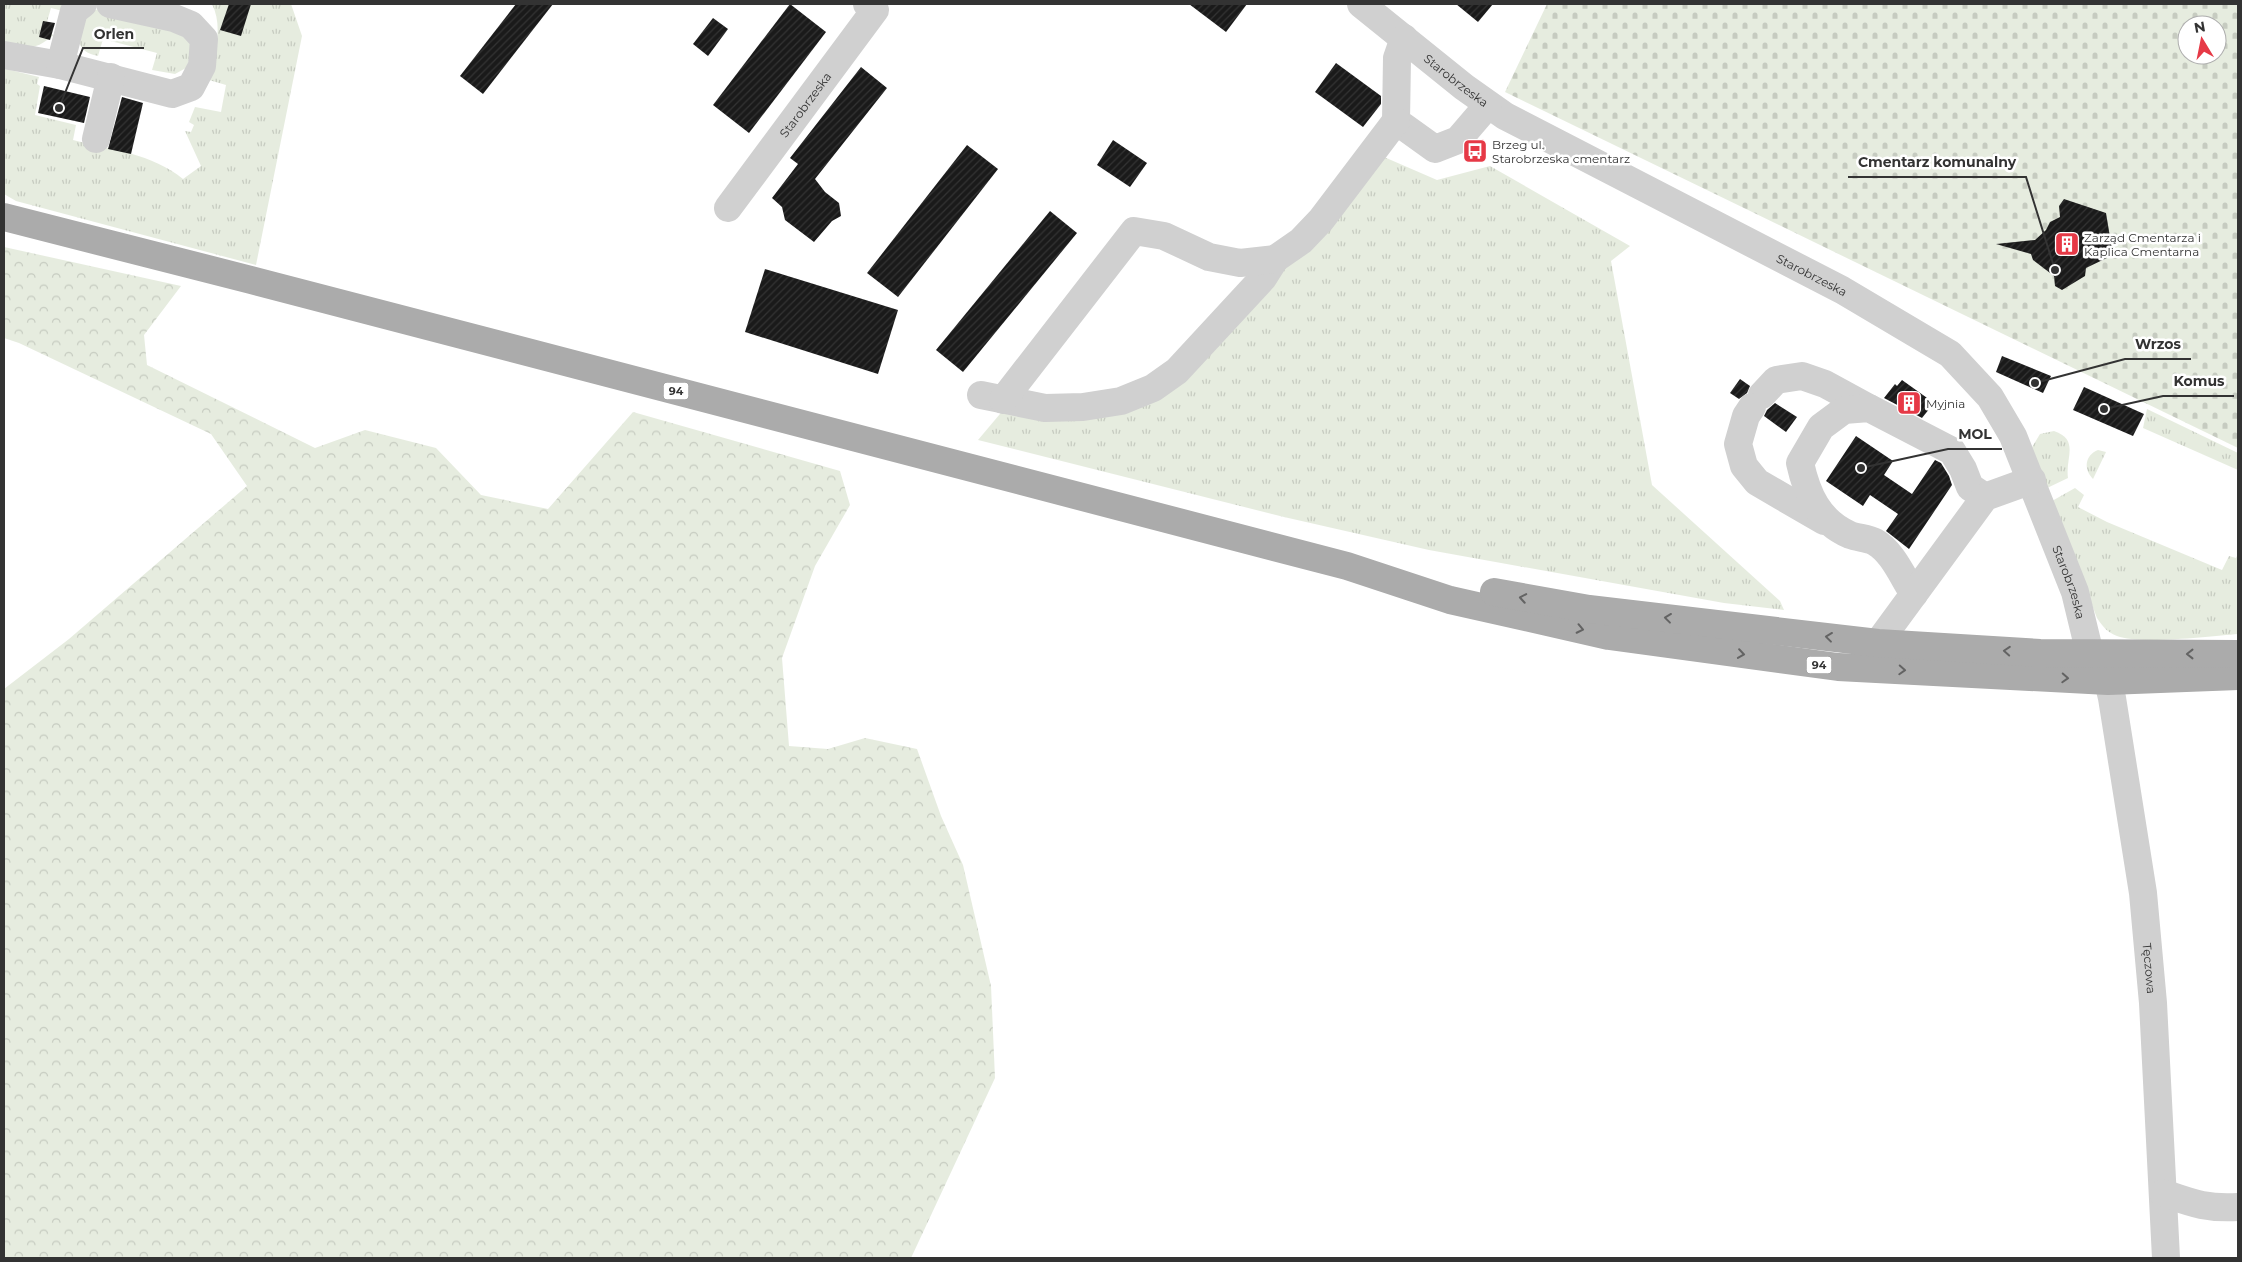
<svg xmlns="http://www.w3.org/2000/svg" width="2242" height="1262" font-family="Montserrat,sans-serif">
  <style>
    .grass { fill: url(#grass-tufts) }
    .forest { fill: url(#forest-crowns) }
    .cemetery { fill: url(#cemetery-stones); fill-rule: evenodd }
    .building { fill: url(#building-hatch) }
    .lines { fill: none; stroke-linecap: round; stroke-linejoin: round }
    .minor { stroke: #d0d0d0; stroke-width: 28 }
    .major { stroke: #ababab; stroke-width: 28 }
    .oneway { stroke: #636363 }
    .labels { text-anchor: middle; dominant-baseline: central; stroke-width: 5; stroke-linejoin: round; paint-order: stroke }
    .shield { fill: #fff; stroke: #707070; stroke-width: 1 }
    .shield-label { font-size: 11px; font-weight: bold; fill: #333 }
    .street-label { font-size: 12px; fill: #333; stroke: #fff }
    .poi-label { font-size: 12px; fill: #333; stroke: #fff; text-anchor: start }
    .leader { fill: none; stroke: #333; stroke-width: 2 }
    .callout-dot { fill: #333; stroke: #fff; stroke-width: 2 }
    .callout-label { font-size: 14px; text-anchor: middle; font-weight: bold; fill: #333; stroke: #fff; stroke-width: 5; stroke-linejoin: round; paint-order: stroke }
  </style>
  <defs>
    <pattern id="grass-tufts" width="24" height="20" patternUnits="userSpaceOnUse" patternTransform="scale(1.25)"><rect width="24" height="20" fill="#e6ecdf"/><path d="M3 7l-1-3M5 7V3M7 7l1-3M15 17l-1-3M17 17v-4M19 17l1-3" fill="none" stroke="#c6cbc0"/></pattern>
    <pattern id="forest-crowns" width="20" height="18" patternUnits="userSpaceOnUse" patternTransform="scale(1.25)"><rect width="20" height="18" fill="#e6ecdf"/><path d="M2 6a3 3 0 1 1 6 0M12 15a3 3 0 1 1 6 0" fill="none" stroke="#c6cbc0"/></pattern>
    <pattern id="cemetery-stones" width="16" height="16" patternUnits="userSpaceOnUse" patternTransform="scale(1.25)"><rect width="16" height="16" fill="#e6ecdf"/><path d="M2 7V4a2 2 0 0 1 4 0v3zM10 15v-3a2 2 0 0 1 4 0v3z" fill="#c6cbc0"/></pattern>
    <pattern id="building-hatch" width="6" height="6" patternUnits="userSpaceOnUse" patternTransform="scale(1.25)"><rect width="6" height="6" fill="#1a1a1a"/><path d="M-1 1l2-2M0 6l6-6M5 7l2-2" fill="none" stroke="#333"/></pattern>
  </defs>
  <rect width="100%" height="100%" fill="#fff"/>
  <g class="grass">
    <path d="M 4,4 L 64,4 L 63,11 L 51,8 L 44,32 L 54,35 C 32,52 30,48 4,43 Z"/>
    <path d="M 212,4 L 291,4 L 302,36 L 256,265 L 16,201 L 4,194 L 4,70 L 6,69 L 39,77 L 37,84 L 40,86 L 35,115 L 76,125 L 73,140 C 110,149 153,154 183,179 L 201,166 L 185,131 L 191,132 L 194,125 L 189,122 L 195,107 L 221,112 L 226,85 L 209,80 C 214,56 224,28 212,4 Z"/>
    <path d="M 102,9 L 176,27 L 195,46 L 186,68 L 175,74 L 152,70 L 157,53 L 103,39 L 98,56 C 76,51 78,41 80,22 L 93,10 Z"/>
    <polygon points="1384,157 1437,180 1490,166 1630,246 1611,261 1652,485 1780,601 1784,610 1724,603 1429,550 1284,517 978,440 1005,408 1143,399"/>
    <polygon points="2147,409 2238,453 2238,470 2143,428"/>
    <path d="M 2054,431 C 2080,440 2065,458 2068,478 L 2045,489 L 2031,449 L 2040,434 Z"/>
    <path d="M 2098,450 L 2106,452 L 2093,479 C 2083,469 2085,455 2098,450 Z"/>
    <path d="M 2075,488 L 2084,495 L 2078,507 L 2107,522 L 2222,570 L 2229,556 L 2236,558 L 2238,554 L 2238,634 C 2212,636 2140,645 2117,636 C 2107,632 2103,627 2097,618 L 2052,501 Z"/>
  </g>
  <polygon class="forest" points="4,247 181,286 144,335 147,365 315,448 365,430 436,448 481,495 548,509 633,412 840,471 850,505 815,566 782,658 789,746 828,749 865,738 917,749 941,816 963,865 991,986 995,1078 911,1258 4,1258 4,689 69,639 247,486 211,434 19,343 4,338"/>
  <path class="cemetery" d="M 1547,4 L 2238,4 L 2238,448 L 1505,92 ZM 2187,25 L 2217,25 L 2217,55 L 2187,55 Z"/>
  <g class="building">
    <polygon points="229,4 251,4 241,36 220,30"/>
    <polygon points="516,4 553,4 483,94 460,76"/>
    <polygon points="790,4 826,32 749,133 713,105"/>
    <polygon points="1189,4 1247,4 1226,32"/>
    <polygon points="1456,4 1493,4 1478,22"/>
    <polygon points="713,18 728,29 708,56 693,44"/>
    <polygon points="43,21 55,23 50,40 39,37"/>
    <polygon points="1336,63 1381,96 1381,104 1363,127 1315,92"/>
    <polygon points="861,67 887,88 815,179 825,192 839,203 841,216 832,221 814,242 785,220 782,207 772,198 798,164 790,158"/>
    <polygon points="44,86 90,97 84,123 38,113"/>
    <polygon points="122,97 143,103 131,154 108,149"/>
    <polygon points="1113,140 1147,163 1130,187 1097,165"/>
    <polygon points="967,145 998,169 898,297 867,273"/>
    <polygon points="2064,199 2106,213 2113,255 2086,268 2085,276 2062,290 2055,286 2054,276 2033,260 2031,254 1996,244 2035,240 2046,230 2050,222 2060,217 2059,206"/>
    <polygon points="1050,211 1077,233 963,372 936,350"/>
    <polygon points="765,269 898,310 878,374 745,332"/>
    <polygon points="2002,356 2051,376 2043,393 1996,372"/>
    <polygon points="1740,379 1750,386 1747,393 1739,399 1730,393"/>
    <polygon points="1902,380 1930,400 1925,406 1930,408 1922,418 1884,398 1895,384 1897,386"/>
    <polygon points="2084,387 2144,414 2133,436 2073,410"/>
    <polygon points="1775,403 1797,417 1786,432 1764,416 1767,410"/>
    <polygon points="1856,436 1893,461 1884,475 1912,494 1935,460 1941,463 1949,476 1952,485 1909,549 1886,531 1898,514 1870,495 1863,506 1826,481"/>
  </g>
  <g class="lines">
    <g class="minor">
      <path id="s1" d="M 1361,4 L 1464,87 L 1505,116 L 1842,290 L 1950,354 L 1990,397 L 2013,436 L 2075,592 L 2090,654 L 2108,681 L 2112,698 L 2143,893 L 2153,1003 L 2166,1258"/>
      <polyline points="1404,38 1397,58 1396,121 1435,149 1458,140 1488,105"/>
      <polyline points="4,55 60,65 172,94 191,87 202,66 204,39 191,25 174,18 110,4"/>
      <polyline points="60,65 74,11 83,4"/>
      <polyline points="96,139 111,77"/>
      <path id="s2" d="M 728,208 L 875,10 L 867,4"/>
      <polyline points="981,395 1045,408 1083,407 1121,401 1153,388 1177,371 1263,278 1275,259"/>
      <polyline points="1762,395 1776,380 1802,376 1825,384 1869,408"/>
      <polyline points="1003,400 1134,231 1164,236 1209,257 1240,263 1275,259 1301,241 1321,220 1396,121"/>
      <polyline points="1752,407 1746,416 1738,444 1744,466 1757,482 1824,521"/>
      <path d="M 1914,594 C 1903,578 1893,552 1875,542 C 1868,538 1858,538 1850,535 C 1818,521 1807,494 1800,463 L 1821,427 L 1844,410 L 1869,408 L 1952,451 L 1963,469 L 1970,487 L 1985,497"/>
      <polyline points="1878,643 1985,497 2032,480"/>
      <path d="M 2163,1193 C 2192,1203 2207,1209 2238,1207"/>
    </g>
    <g class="major">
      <polyline points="4,217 251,280 1347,566 1450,600 1609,636 1838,667 2108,681 2238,676"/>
      <polyline points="1494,592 1589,609 1878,643 2040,653 2238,654"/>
    </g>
  </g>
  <defs><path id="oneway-chevron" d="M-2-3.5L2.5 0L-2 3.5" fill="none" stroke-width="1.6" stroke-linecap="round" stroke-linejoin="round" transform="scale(1.25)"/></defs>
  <g class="oneway">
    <use href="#oneway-chevron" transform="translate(1523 598) rotate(-170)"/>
    <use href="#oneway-chevron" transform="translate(1668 618) rotate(-173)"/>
    <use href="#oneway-chevron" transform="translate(1580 629) rotate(12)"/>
    <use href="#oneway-chevron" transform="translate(1829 637) rotate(-173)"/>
    <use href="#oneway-chevron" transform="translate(2007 651) rotate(-176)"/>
    <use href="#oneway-chevron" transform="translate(1741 654) rotate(8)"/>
    <use href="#oneway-chevron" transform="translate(2190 654) rotate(180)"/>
    <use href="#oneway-chevron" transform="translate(1902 670) rotate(3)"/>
    <use href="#oneway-chevron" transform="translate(2065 678) rotate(3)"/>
  </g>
  <defs>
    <symbol id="bus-square" viewBox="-11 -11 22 22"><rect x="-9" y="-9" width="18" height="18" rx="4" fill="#e63946" stroke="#fff"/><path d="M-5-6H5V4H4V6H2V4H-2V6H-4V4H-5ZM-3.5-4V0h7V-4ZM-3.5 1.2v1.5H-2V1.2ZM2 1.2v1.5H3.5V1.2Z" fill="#fff"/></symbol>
    <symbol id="building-square" viewBox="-11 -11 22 22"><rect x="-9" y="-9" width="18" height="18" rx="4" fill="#e63946" stroke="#fff"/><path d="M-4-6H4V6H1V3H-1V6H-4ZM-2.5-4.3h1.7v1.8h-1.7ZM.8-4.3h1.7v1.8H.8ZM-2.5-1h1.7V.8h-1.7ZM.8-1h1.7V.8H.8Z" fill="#fff"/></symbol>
  </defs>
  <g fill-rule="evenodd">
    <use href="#bus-square" x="1461" y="137" width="28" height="28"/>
    <use href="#building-square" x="2053" y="230" width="28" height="28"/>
    <use href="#building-square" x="1895" y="389" width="28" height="28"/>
  </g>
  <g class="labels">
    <g class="shield">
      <rect x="663.5" y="382.5" width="25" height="17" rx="4"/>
      <rect x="1806.5" y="656.5" width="25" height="17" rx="4"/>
    </g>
    <g class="shield-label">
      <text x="676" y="391">94</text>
      <text x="1819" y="665">94</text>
    </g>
    <g class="street-label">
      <text stroke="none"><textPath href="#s1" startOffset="122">Starobrzeska</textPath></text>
      <text stroke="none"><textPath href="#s2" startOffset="129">Starobrzeska</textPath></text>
      <text stroke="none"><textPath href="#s1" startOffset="528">Starobrzeska</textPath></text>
      <text stroke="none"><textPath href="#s1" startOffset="948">Starobrzeska</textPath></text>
      <text stroke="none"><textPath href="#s1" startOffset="1346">Tęczowa</textPath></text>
    </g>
    <g class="poi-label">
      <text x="1492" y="144">Brzeg ul.<tspan x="1492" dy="14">Starobrzeska cmentarz</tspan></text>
      <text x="2084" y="237">Zarząd Cmentarza i<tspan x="2084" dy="14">Kaplica Cmentarna</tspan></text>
      <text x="1926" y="403">Myjnia</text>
    </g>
  </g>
  <path class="leader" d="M59 108L83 48H144M2055 270L2026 177H1848M2035 383L2125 359H2191M2104 409L2163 396H2234M1861 468L1948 449H2002"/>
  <g class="callout-dot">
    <circle cx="59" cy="108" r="5"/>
    <circle cx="2055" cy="270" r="5"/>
    <circle cx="2035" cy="383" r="5"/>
    <circle cx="2104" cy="409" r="5"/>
    <circle cx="1861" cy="468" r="5"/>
  </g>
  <g class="callout-label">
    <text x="114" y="39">Orlen</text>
    <text x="1937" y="167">Cmentarz komunalny</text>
    <text x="2158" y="349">Wrzos</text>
    <text x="2199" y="386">Komus</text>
    <text x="1975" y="439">MOL</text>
  </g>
  <rect width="2242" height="1262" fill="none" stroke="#333333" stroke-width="10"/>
  <g transform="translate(2202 40) rotate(350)"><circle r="24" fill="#ffffff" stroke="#adadad"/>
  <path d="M0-4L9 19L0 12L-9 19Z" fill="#e63946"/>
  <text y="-8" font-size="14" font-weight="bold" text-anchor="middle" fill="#333333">N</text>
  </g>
</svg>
